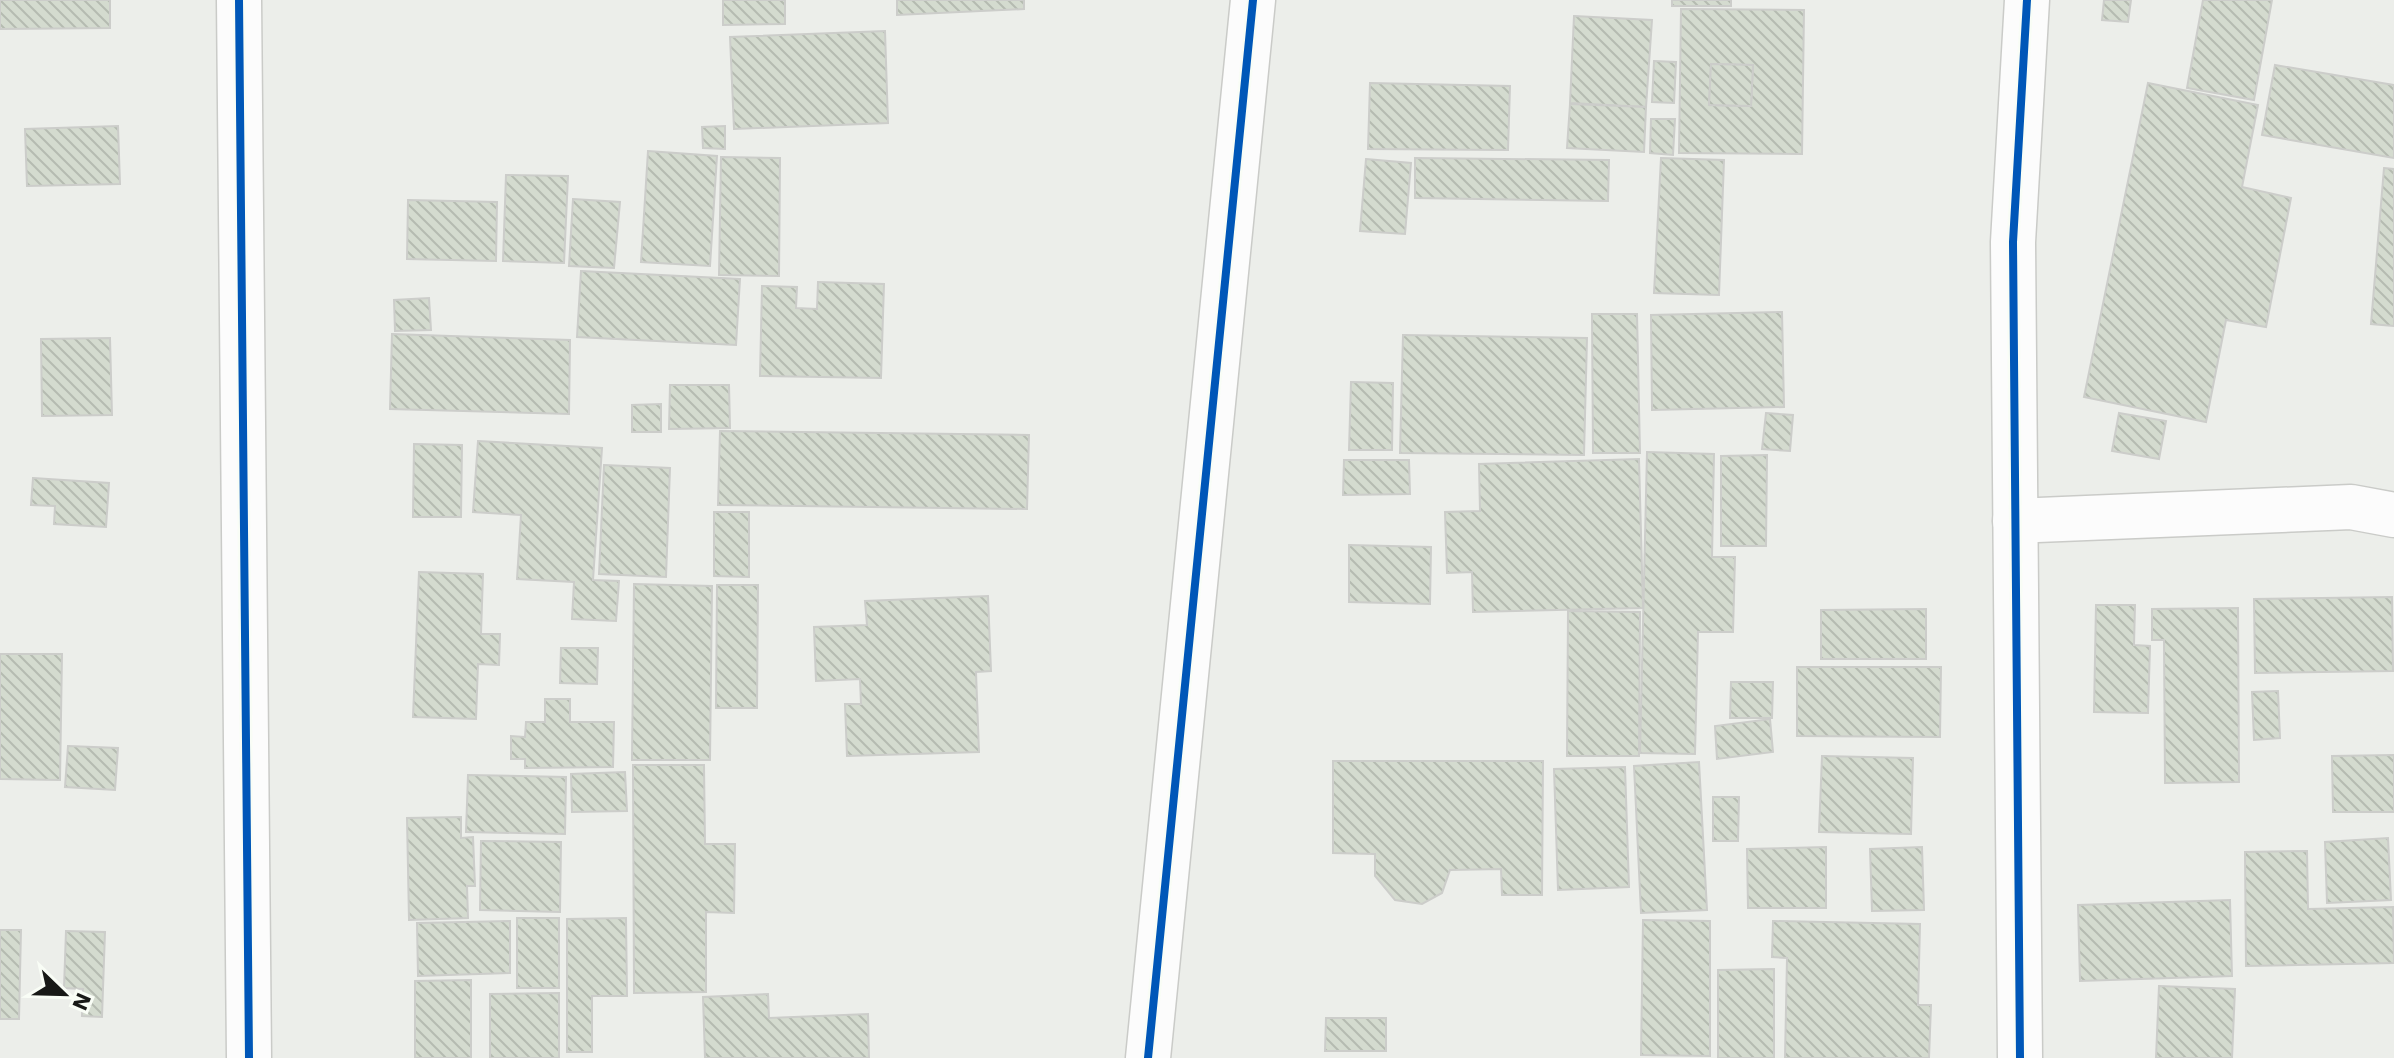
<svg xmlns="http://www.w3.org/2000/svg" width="2394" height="1058" font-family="'Work Sans',sans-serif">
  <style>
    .building { fill: url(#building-back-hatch); stroke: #cccdca; stroke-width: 2; fill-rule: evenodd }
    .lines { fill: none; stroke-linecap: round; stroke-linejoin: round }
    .minor-casing { stroke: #cacbc8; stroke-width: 47 }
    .minor { stroke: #fcfcfc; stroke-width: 44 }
    .cycleway-casing { stroke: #f9fdf6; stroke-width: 13 }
    .cycleway { stroke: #0057b8; stroke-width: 8 }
  </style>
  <defs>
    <pattern id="building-back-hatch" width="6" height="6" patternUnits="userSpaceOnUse" patternTransform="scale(2)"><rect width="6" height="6" fill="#d4dbcf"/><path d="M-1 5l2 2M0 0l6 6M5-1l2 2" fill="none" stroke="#b5bbb1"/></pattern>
  </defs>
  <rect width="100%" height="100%" fill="#eceeea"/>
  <g class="building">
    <polygon points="0,0 110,0 110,28 0,29"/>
    <polygon points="723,0 785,0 785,24 723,25"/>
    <polygon points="897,0 1024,0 1024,9 897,15"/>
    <rect x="1672" y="0" width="59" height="6"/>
    <polygon points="2104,0 2131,0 2128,22 2102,20"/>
    <polygon points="2203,0 2272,0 2254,100 2187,88"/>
    <path d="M 1681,9 L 1804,10 L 1802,154 L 1679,153 ZM 1711,64 L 1753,65 L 1751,106 L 1709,105 Z"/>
    <polygon points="1574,16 1652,20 1646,107 1570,103"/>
    <polygon points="885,31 888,123 734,129 730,37"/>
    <polygon points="1654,61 1676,62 1674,103 1652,102"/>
    <polygon points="1711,64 1753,65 1751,106 1709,105"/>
    <polygon points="2275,65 2394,85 2394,158 2262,135"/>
    <polygon points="1370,83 1510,86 1508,150 1368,149"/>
    <polygon points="2148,83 2258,105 2242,187 2291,198 2266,327 2226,320 2206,422 2084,397"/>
    <polygon points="1570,104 1646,107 1644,152 1567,148"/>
    <polygon points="1651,119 1675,119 1673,155 1650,153"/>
    <polygon points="118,126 120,184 27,186 25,129"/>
    <polygon points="725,126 725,149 703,148 702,127"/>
    <polygon points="648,151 717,156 710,266 641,262"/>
    <polygon points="721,157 780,158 779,276 719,275"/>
    <polygon points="1415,158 1609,160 1608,201 1415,198"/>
    <polygon points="1661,158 1724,160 1719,295 1654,293"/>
    <polygon points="1366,159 1411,163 1405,234 1360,231"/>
    <polygon points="2384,168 2394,169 2394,326 2371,324"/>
    <polygon points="506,175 568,176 564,263 503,261"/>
    <polygon points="573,199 620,202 614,268 569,266"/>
    <polygon points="408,200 497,202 496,261 407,259"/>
    <polygon points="581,271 740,279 736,345 577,337"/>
    <polygon points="818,282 884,284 881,378 760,376 762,286 797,287 796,308 817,309"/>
    <polygon points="429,298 431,330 395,331 394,300"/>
    <polygon points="1782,312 1784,407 1652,410 1651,315"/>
    <polygon points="1592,314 1637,314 1640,453 1593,453"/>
    <polygon points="392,334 570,340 569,414 390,409"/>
    <polygon points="1403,335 1587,338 1584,455 1400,453"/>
    <polygon points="110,338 112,415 42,416 41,339"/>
    <polygon points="1351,382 1393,383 1392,450 1349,450"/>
    <polygon points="670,385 729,385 730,428 669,429"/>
    <polygon points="661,404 661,432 632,432 632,405"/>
    <polygon points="1766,413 1793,415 1790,451 1762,449"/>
    <polygon points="2119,413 2166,421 2159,459 2112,451"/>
    <polygon points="720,431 1029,435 1027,509 718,505"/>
    <polygon points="478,441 602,448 593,580 619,581 616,621 572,619 574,582 517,579 521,515 473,512"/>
    <polygon points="414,444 462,445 461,517 413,517"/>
    <polygon points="1647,452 1714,454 1712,557 1735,557 1733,632 1698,632 1695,754 1640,753"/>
    <polygon points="1767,455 1766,546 1721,546 1721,456"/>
    <polygon points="1639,459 1643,608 1473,612 1472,572 1447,573 1445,512 1480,511 1479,464"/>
    <polygon points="1344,460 1409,460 1410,494 1343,495"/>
    <polygon points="604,465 670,468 666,577 599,574"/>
    <polygon points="33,478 109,483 106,527 54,524 55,506 31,505"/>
    <polygon points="714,512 749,512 749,577 714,576"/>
    <polygon points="1349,545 1431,547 1430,604 1349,602"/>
    <polygon points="419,572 483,574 481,634 500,634 499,665 478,664 476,719 413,717"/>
    <polygon points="634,584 712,586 710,760 632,760"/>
    <polygon points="717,585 758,585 757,708 716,708"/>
    <polygon points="988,596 991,671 976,672 979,752 847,756 845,704 861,704 860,679 816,681 814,627 867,625 865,601"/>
    <polygon points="2392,597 2393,671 2255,673 2254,599"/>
    <polygon points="2096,605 2135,605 2134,645 2150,646 2148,713 2094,712"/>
    <polygon points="2238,608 2239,782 2165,783 2164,640 2152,640 2152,609"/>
    <polygon points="1926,609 1926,659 1821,659 1821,610"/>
    <polygon points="1568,611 1640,612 1639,756 1567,756"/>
    <polygon points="561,648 598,648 597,684 560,683"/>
    <polygon points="0,654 62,654 60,780 0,779"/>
    <polygon points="1797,667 1941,667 1940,737 1797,736"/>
    <polygon points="1731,682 1773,682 1772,718 1730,718"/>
    <polygon points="2278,691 2280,738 2254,740 2252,692"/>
    <polygon points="545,699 570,699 570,722 614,722 613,767 525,768 525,759 511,759 511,736 525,737 526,722 545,722"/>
    <polygon points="1770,719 1773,752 1717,759 1715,726"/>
    <polygon points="68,746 118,748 115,790 65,787"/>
    <polygon points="2394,755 2394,812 2333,812 2332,756"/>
    <polygon points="1822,756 1913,758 1911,834 1819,832"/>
    <polygon points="1333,761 1543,761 1542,895 1502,895 1501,869 1450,870 1442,893 1422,904 1395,900 1375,876 1375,854 1333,853"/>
    <polygon points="1699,762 1707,910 1641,913 1634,766"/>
    <polygon points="633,765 704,765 705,844 735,844 734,913 706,912 706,992 634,993"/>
    <polygon points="1625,767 1629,887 1558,890 1554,769"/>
    <polygon points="625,772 627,811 572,812 571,774"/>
    <polygon points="468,775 566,777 565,834 466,832"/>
    <polygon points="1713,797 1739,797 1738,841 1713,841"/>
    <polygon points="461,817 461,838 473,837 475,886 467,886 468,918 409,920 407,818"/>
    <polygon points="2388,838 2391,900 2327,903 2325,842"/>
    <polygon points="481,841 561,842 560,912 480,910"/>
    <polygon points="1826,847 1826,908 1748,908 1747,849"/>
    <polygon points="1922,847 1924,910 1872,911 1870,849"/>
    <polygon points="2307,851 2308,909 2393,907 2394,963 2246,966 2245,852"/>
    <polygon points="2230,900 2232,976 2080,981 2078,905"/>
    <rect x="517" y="918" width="42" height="70"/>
    <polygon points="626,918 627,996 592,996 592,1052 567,1052 567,919"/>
    <polygon points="1643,920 1710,921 1710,1056 1641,1055"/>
    <polygon points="510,921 510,973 418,976 417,923"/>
    <polygon points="1773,921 1920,924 1918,1005 1931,1005 1929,1058 1785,1058 1787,958 1772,957"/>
    <polygon points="0,930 21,930 19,1019 0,1019"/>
    <polygon points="66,931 105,932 102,1017 82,1016 83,989 64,988"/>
    <polygon points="1774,969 1774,1058 1718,1058 1718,970"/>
    <polygon points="471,980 471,1058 415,1058 415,981"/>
    <polygon points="2159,986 2235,989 2232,1058 2156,1058"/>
    <polygon points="559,993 559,1058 490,1058 490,994"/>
    <polygon points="768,994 769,1018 868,1014 869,1058 705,1058 703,997"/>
    <polygon points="1326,1018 1386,1018 1386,1051 1325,1051"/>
  </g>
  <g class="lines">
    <defs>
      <g id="minor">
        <polyline points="239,0 249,1058"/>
        <polyline points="2015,521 2351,507 2394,515"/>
        <polyline points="1148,1058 1253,0"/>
        <polyline points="2020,1058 2013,242 2027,0"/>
      </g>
    </defs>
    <use href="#minor" class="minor-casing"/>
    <use href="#minor" class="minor"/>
    <defs>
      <g id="cycleway">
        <polyline points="239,0 249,1058"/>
        <polyline points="1148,1058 1253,0"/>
        <polyline points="2020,1058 2013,242 2027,0"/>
      </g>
    </defs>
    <use href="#cycleway" class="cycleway-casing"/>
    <use href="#cycleway" class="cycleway"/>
  </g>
  <g transform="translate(64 994) rotate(113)" stroke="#f9fdf6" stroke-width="6" paint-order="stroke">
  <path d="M0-6L14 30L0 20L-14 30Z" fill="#181917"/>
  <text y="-12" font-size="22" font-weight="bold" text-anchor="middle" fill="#181917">N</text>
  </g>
</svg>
